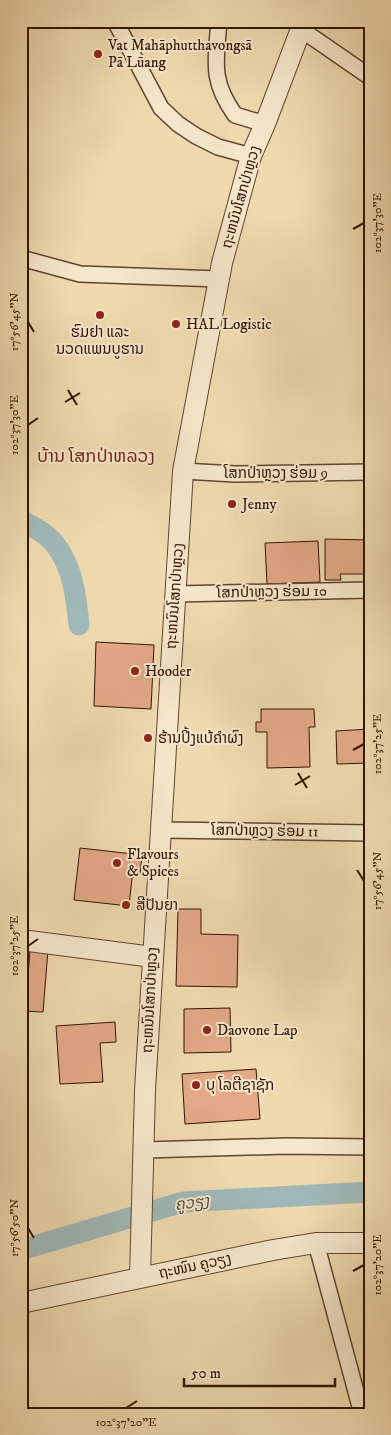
<svg xmlns="http://www.w3.org/2000/svg" width="391" height="1435" font-family="'IM FELL DW Pica','Noto Sans Lao',serif">
  <style>
    .lines { fill: none; stroke-linecap: round; stroke-linejoin: round }
    .canal { stroke: #9fb8b7; stroke-width: 21 }
    .building { fill: #e4a987; stroke: #311403 }
    .minor-casing { stroke: #60462e; stroke-width: 18 }
    .tertiary-casing { stroke: #60462e; stroke-width: 22 }
    .minor { stroke: #f5e7cb; stroke-width: 15 }
    .tertiary { stroke: #f5e7cb; stroke-width: 20 }
    .ticks { fill: none; stroke: #311403; stroke-width: 2 }
    .poi-dot { fill: #8f2418; stroke: #f5e7cb; stroke-width: 2 }
    .labels { text-anchor: middle; dominant-baseline: central; stroke-width: 4; stroke-linejoin: round; paint-order: stroke }
    .poi-label { font-size: 15px; fill: #311403; stroke: #f5e7cb; text-anchor: start }
    .street-label { font-size: 15px; fill: #311403; stroke: #f5e7cb }
    .water-label { font-size: 16px; font-style: italic; fill: #584d42; stroke: #f5e7cb }
    .quarter-label { font-size: 18px; fill: #7a1f14; stroke: #f5e7cb }
    .neatline { fill: none; stroke: #311403; stroke-width: 2 }
    .ticks-label { font-size: 12px; text-anchor: middle; fill: #311403 }
  </style>
  <rect width="100%" height="100%" fill="#efdaaf"/>
  <filter id="stains"><feTurbulence type="fractalNoise" baseFrequency=".004" numOctaves="4"/><feColorMatrix values="0 0 0 0 .2 0 0 0 0 .09 0 0 0 0 .02 0 0 0 .5 -.17"/></filter>
  <radialGradient id="worn" r=".72"><stop offset=".6" stop-color="#630" stop-opacity="0"/><stop offset="1" stop-color="#630" stop-opacity=".3"/></radialGradient>
  <g class="lines">
    <g class="canal">
      <path d="M 21,520 C 32,526 46,533 54,543 C 73,566 76,596 79,625"/>
      <polyline points="21,1250 183,1202 370,1192"/>
    </g>
  </g>
  <g class="building">
    <polygon points="325,539 370,540 370,574 340,574 341,580 325,580"/>
    <polygon points="318,541 320,582 267,584 265,543"/>
    <polygon points="96,642 154,645 151,709 94,706"/>
    <polygon points="261,709 314,709 315,727 309,727 310,767 267,768 267,732 256,732 256,722 261,722"/>
    <polygon points="370,729 370,763 337,764 336,731"/>
    <polygon points="80,848 142,855 140,874 132,878 129,906 74,900"/>
    <polygon points="178,909 201,909 201,934 238,935 237,987 176,986"/>
    <polygon points="30,949 48,950 43,1012 21,1011 21,977 28,977"/>
    <polygon points="230,1008 231,1052 184,1053 184,1009"/>
    <polygon points="115,1022 116,1042 100,1043 103,1082 60,1084 56,1026"/>
    <polygon points="256,1069 260,1119 185,1124 182,1074"/>
  </g>
  <g class="lines">
    <defs>
      <g id="minor">
        <polyline points="115,21 161,108 178,124 196,136 218,147 251,156"/>
        <path d="M 219,21 C 216,61 210,80 235,115 L 265,124"/>
        <polyline points="302,30 370,77"/>
        <polyline points="21,258 80,274 219,279"/>
        <polyline points="183,471 235,474 370,472"/>
        <polyline points="175,594 370,590"/>
        <polyline points="161,830 370,833"/>
        <polyline points="144,1150 286,1146 370,1147"/>
        <polyline points="316,1243 362,1414"/>
      </g>
      <g id="tertiary">
        <polyline points="21,940 153,957"/>
        <polyline points="140,1277 145,1090 183,471 222,263 251,156 265,124 304,21"/>
        <polyline points="21,1303 273,1250 316,1243 370,1243"/>
      </g>
    </defs>
    <use href="#minor" class="minor-casing"/>
    <use href="#tertiary" class="tertiary-casing"/>
    <use href="#minor" class="minor"/>
    <use href="#tertiary" class="tertiary"/>
  </g>
  <path class="ticks" d="M 353,229 L 364,223M 28,322 L 34,332M 68,390 L 77,405M 65,402 L 80,393M 28,425 L 38,418M 353,750 L 364,744M 298,773 L 307,788M 295,785 L 310,776M 357,870 L 364,881M 28,946 L 38,939M 28,1228 L 34,1238M 353,1271 L 364,1265M 126,1408 L 137,1401"/>
  <g class="poi-dot">
    <circle cx="98" cy="54" r="5"/>
    <circle cx="100" cy="315" r="5"/>
    <circle cx="176" cy="324" r="5"/>
    <circle cx="232" cy="504" r="5"/>
    <circle cx="135" cy="671" r="5"/>
    <circle cx="148" cy="738" r="5"/>
    <circle cx="117" cy="863" r="5"/>
    <circle cx="126" cy="905" r="5"/>
    <circle cx="207" cy="1030" r="5"/>
    <circle cx="196" cy="1085" r="5"/>
  </g>
  <g class="labels">
    <g class="poi-label">
      <text x="108" y="45">Vat Mahāphutthavongsā<tspan x="108" dy="17">Pā Lūang</tspan></text>
      <text x="186" y="324">HAL Logistic</text>
      <text x="100" y="332" text-anchor="middle">ຮົມຢາ ແລະ<tspan x="100" dy="17">ນວດແພນບູຮານ</tspan></text>
      <text x="242" y="504">Jenny</text>
      <text x="145" y="671">Hooder</text>
      <text x="158" y="738">ຮ້ານປິ້ງແບ້ຄຳຜົງ</text>
      <text x="127" y="854">Flavours<tspan x="127" dy="17">&amp; Spices</tspan></text>
      <text x="136" y="905">ສີປັນຍາ</text>
      <text x="217" y="1030">Daovone Lap</text>
      <text x="206" y="1085">ບຸ ໂລຕີຊາຊັກ</text>
    </g>
    <g class="street-label">
      <text transform="translate(241 197) rotate(-74)">ຖະຫນົນໂສກປ່າຫຼວງ</text>
      <text x="276" y="473">ໂສກປ່າຫຼວງ ຮ່ອມ 9</text>
      <text transform="translate(272 592) rotate(-1)">ໂສກປ່າຫຼວງ ຮ່ອມ 10</text>
      <text transform="translate(175 596) rotate(-86)">ຖະຫນົນໂສກປ່າຫຼວງ</text>
      <text transform="translate(265 831) rotate(1)">ໂສກປ່າຫຼວງ ຮ່ອມ 11</text>
      <text transform="translate(150 1000) rotate(-87)">ຖະຫນົນໂສກປ່າຫຼວງ</text>
      <text transform="translate(195 1266) rotate(-12)">ຖະໜົນ ຄູວຽງ</text>
    </g>
    <g class="water-label">
      <text transform="translate(192 1203) rotate(-7)">ຄູວຽງ</text>
    </g>
    <g class="quarter-label">
      <text x="96" y="457">ບ້ານ ໂສກປ່າຫລວງ</text>
    </g>
  </g>
  <rect width="391" height="1435" fill="none" stroke="#efdaaf" stroke-width="55"/>
  <path d="M184 1378v8h151v-8" fill="none" stroke="#311403" stroke-width="2.5"/>
  <text x="191" y="1378" font-size="15" fill="#311403" stroke="#f5e7cb" stroke-width="4" paint-order="stroke">50 m</text>
  <rect x="28" y="28" width="336" height="1380" class="neatline"/>
  <g class="ticks-label">
    <text transform="translate(377 223) rotate(-90)" y="4">102°37'30"E</text>
    <text transform="translate(14 322) rotate(-90)" y="4">17°56'45"N</text>
    <text transform="translate(14 425) rotate(-90)" y="4">102°37'30"E</text>
    <text transform="translate(377 744) rotate(-90)" y="4">102°37'25"E</text>
    <text transform="translate(377 881) rotate(-90)" y="4">17°56'45"N</text>
    <text transform="translate(14 946) rotate(-90)" y="4">102°37'25"E</text>
    <text transform="translate(14 1228) rotate(-90)" y="4">17°56'50"N</text>
    <text transform="translate(377 1265) rotate(-90)" y="4">102°37'20"E</text>
    <text x="126" y="1426">102°37'20"E</text>
  </g>
  <rect width="100%" height="100%" filter="url(#stains)"/>
  <rect width="100%" height="100%" fill="url(#worn)"/>
</svg>
